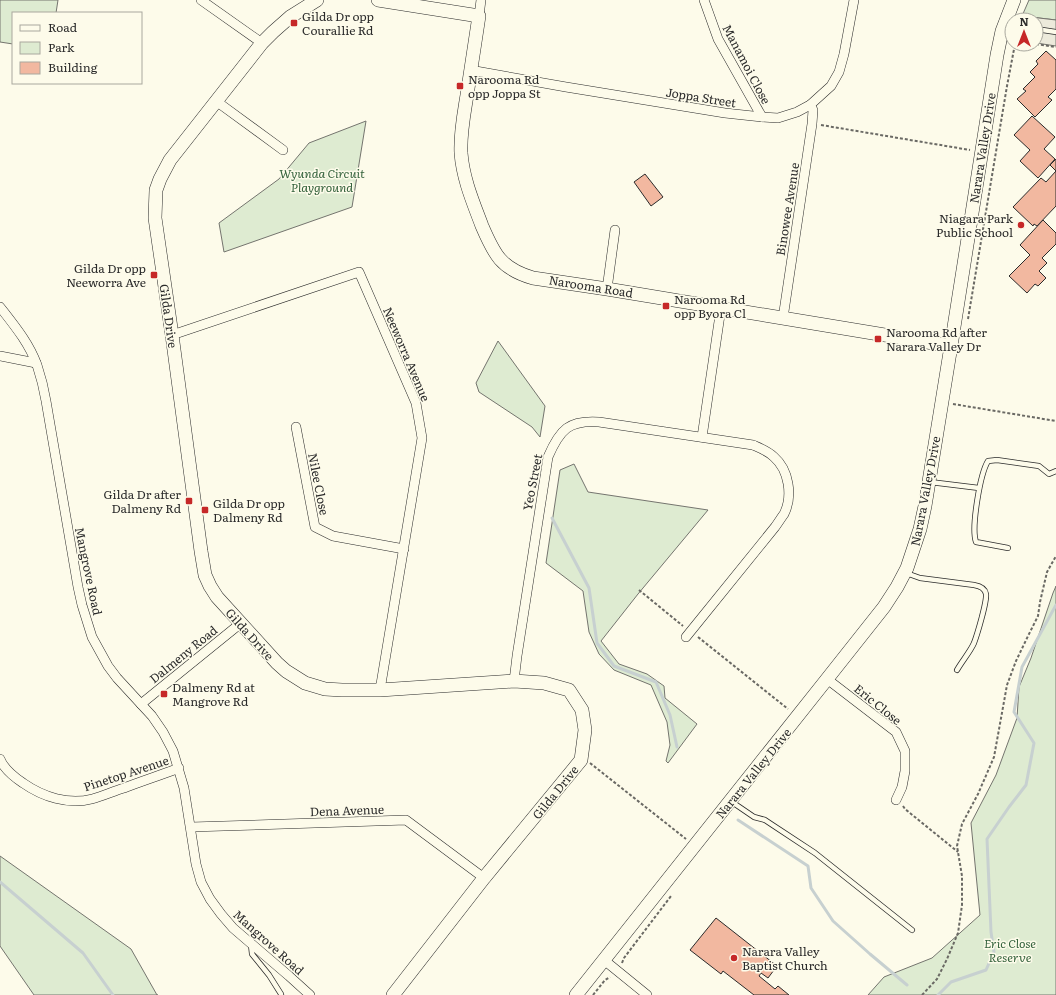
<svg xmlns="http://www.w3.org/2000/svg" width="1056" height="995" font-family="Literata,serif">
  <style>
    .green { fill: #deebd1; stroke: #74746e }
    .parking { fill: #eceadb; stroke: #74746e }
    .lines { fill: none; stroke-linecap: round; stroke-linejoin: round }
    .stream { stroke: #c7d0d0; stroke-width: 3 }
    .building { fill: #f2b8a0; stroke: #2b2b2b }
    .lane-casing { stroke: #2b2b2b; stroke-width: 6 }
    .street-casing { stroke: #2b2b2b; stroke-width: 10 }
    .secondary-casing { stroke: #2b2b2b; stroke-width: 14 }
    .path { stroke: #6a6964; stroke-width: 2; stroke-dasharray: 3 2; stroke-linecap: butt }
    .lane { stroke: #fdfbea; stroke-width: 4.5 }
    .street { stroke: #fdfbea; stroke-width: 9 }
    .secondary { stroke: #fdfbea; stroke-width: 13 }
    .poi-dot { fill: #c62828; stroke: #fdfbea; stroke-width: 1.5 }
    .labels { text-anchor: middle; dominant-baseline: central; stroke-width: 3; stroke-linejoin: round; paint-order: stroke }
    .poi-label { font-size: 12px; fill: #2b2b2b; stroke: #fdfbea; text-anchor: start }
    .street-label { font-size: 12px; fill: #2b2b2b; stroke: #fdfbea }
    .park-label { font-size: 12px; font-style: italic; fill: #34623c; stroke: #fdfbea }
  </style>
  <rect width="100%" height="100%" fill="#fdfbea"/>
  <g class="green">
    <polygon points="0,0 58,0 56,13 13,13 13,44 0,42"/>
    <polygon points="1029,0 1056,0 1056,20 1022,16"/>
    <polygon points="366,121 352,207 224,252 219,223 279,179 309,143"/>
    <polygon points="498,341 545,406 540,437 532,427 479,392 476,383"/>
    <polygon points="574,464 588,492 708,510 638,594 601,641 619,664 647,674 664,686 665,698 697,724 668,763 666,761 670,745 667,722 651,685 614,670 599,654 589,632 583,591 546,563 560,470"/>
    <polygon points="1056,586 1056,995 868,995 884,977 932,958 980,915 971,823 996,775 1017,718 1019,687 1031,658 1053,593"/>
    <polygon points="0,856 131,949 157,995 158,995 34,995 0,946"/>
  </g>
  <polygon class="parking" points="1022,16 1056,20 1056,46 1036,43 1036,20 1021,20"/>
  <g class="lines">
    <g class="stream">
      <polyline points="552,518 589,588 597,643 614,666 656,682 670,715 677,747"/>
      <polyline points="738,820 808,866 811,888 833,921 870,954 907,985"/>
      <polyline points="0,882 83,953 113,995"/>
      <polyline points="938,995 951,982 986,970 994,952 991,932 987,839 1009,807 1026,785 1034,743 1014,712 1022,667 1056,605"/>
    </g>
  </g>
  <g class="building">
    <polygon points="1046,51 1056,60 1056,89 1048,97 1052,100 1035,117 1017,99 1026,91 1023,89 1035,77 1030,72 1038,64 1036,61"/>
    <polygon points="1032,116 1055,137 1044,149 1055,159 1038,178 1020,161 1030,150 1014,135"/>
    <polygon points="1056,159 1056,206 1037,226 1034,224 1033,226 1013,207 1041,178 1046,182 1056,171 1050,165"/>
    <polygon points="645,174 663,197 651,206 634,182"/>
    <polygon points="1043,220 1056,233 1056,244 1042,258 1047,263 1039,271 1046,278 1038,286 1035,284 1027,293 1009,276 1030,255 1020,245"/>
    <polygon points="716,918 777,966 768,978 761,973 759,976 775,989 778,986 789,995 754,995 723,971 721,974 690,950"/>
  </g>
  <g class="lines">
    <defs>
      <g id="lane">
        <polyline points="1036,29 1056,32"/>
        <polyline points="930,482 979,488"/>
        <path d="M 1008,548 L 976,542 C 971,528 980,474 988,461 L 997,460 L 1039,466 L 1049,474 L 1056,471"/>
        <path d="M 906,573 L 920,578 L 974,585 C 980,586 985,588 986,594 C 987,602 977,635 974,643 C 970,652 962,661 957,670"/>
        <polyline points="732,802 754,817 765,820 771,824 815,853 912,930"/>
        <polyline points="251,945 252,954 269,975 281,994"/>
      </g>
      <g id="street">
        <polyline points="201,0 262,43"/>
        <polyline points="704,0 718,39 762,117"/>
        <polyline points="479,16 481,0"/>
        <polyline points="470,70 566,87 725,113 762,117 778,118 797,112 810,105 831,86 839,72 844,54 854,0"/>
        <polyline points="216,101 283,150"/>
        <polyline points="607,289 615,230"/>
        <path d="M 0,307 C 14,325 29,343 37,365 C 41,377 44,389 46,401 L 78,587 L 82,605 L 92,637 L 108,666 L 117,678 L 152,716 L 163,732 L 173,751 L 184,788 L 196,864 L 201,882 L 210,899 L 221,914 L 233,928 L 289,976 L 310,995"/>
        <polyline points="783,318 812,124 813,110 810,105"/>
        <polyline points="172,335 359,272 416,403 422,438 380,690"/>
        <polyline points="0,356 36,363"/>
        <polyline points="296,427 315,527 333,536 404,549"/>
        <polyline points="702,437 721,308"/>
        <polyline points="827,679 896,732 905,751 905,771 902,787 896,800"/>
        <path d="M 514,681 L 517,656 L 548,457 C 560,429 569,420 599,422 L 753,445 C 760,448 768,451 774,457 C 789,470 793,496 784,514 C 781,518 778,523 775,527 L 686,637"/>
        <polyline points="141,704 241,623"/>
        <path d="M 0,759 C 4,769 14,777 23,783 C 43,797 68,805 92,799 C 103,796 114,791 124,788 C 142,781 161,775 179,768"/>
        <polyline points="191,827 406,820 484,878"/>
        <polyline points="604,960 647,995"/>
      </g>
      <g id="secondary">
        <polyline points="317,0 290,17 273,32 262,43 170,160 160,179 156,190 155,218 172,335 201,551 205,575 210,586 217,597 277,663 286,671 305,683 325,689 342,690 380,690 514,681 544,683 569,690 582,710 585,730 581,760 484,878 393,995"/>
        <path d="M 378,0 L 479,16 C 475,42 471,69 467,95 C 464,114 460,133 461,153 C 463,179 473,202 482,226 C 494,254 501,269 533,278 L 607,289 L 951,346"/>
        <polyline points="576,995 827,679 884,607 897,587 907,568 920,529 925,506 951,346 997,55 1002,31 1014,0"/>
      </g>
    </defs>
    <use href="#lane" class="lane-casing"/>
    <use href="#street" class="street-casing"/>
    <use href="#secondary" class="secondary-casing"/>
    <g class="path">
      <polyline points="1036,44 1056,47"/>
      <polyline points="821,125 970,150"/>
      <polyline points="968,319 1007,86 1015,44"/>
      <polyline points="953,404 1056,421"/>
      <polyline points="639,590 683,626"/>
      <polyline points="698,637 788,709"/>
      <polyline points="590,763 686,839"/>
      <polyline points="903,806 905,809 958,852"/>
      <polyline points="622,963 624,958 671,896"/>
      <polyline points="593,995 605,980 610,977"/>
      <polyline points="922,995 937,979 947,959 958,933 962,905 962,876 957,846 962,824 978,794 994,757 1007,685 1016,661 1028,636 1038,616 1040,602 1047,572 1056,556"/>
    </g>
    <use href="#lane" class="lane"/>
    <use href="#street" class="street"/>
    <use href="#secondary" class="secondary"/>
  </g>
  <g class="poi-dot">
    <rect x="290" y="19" width="8" height="8" rx="2"/>
    <rect x="456" y="82" width="8" height="8" rx="2"/>
    <circle cx="1021" cy="225" r="4"/>
    <rect x="150" y="271" width="8" height="8" rx="2"/>
    <rect x="662" y="302" width="8" height="8" rx="2"/>
    <rect x="874" y="335" width="8" height="8" rx="2"/>
    <rect x="185" y="497" width="8" height="8" rx="2"/>
    <rect x="201" y="506" width="8" height="8" rx="2"/>
    <rect x="160" y="690" width="8" height="8" rx="2"/>
    <circle cx="734" cy="958" r="4"/>
  </g>
  <g class="labels">
    <g class="poi-label">
      <text x="302" y="16">Gilda Dr opp<tspan x="302" dy="14">Courallie Rd</tspan></text>
      <text x="468" y="79">Narooma Rd<tspan x="468" dy="14">opp Joppa St</tspan></text>
      <text x="1013" y="218" text-anchor="end">Niagara Park<tspan x="1013" dy="14">Public School</tspan></text>
      <text x="146" y="268" text-anchor="end">Gilda Dr opp<tspan x="146" dy="14">Neeworra Ave</tspan></text>
      <text x="674" y="299">Narooma Rd<tspan x="674" dy="14">opp Byora Cl</tspan></text>
      <text x="886" y="332">Narooma Rd after<tspan x="886" dy="14">Narara Valley Dr</tspan></text>
      <text x="181" y="494" text-anchor="end">Gilda Dr after<tspan x="181" dy="14">Dalmeny Rd</tspan></text>
      <text x="213" y="503">Gilda Dr opp<tspan x="213" dy="14">Dalmeny Rd</tspan></text>
      <text x="172" y="687">Dalmeny Rd at<tspan x="172" dy="14">Mangrove Rd</tspan></text>
      <text x="742" y="951">Narara Valley<tspan x="742" dy="14">Baptist Church</tspan></text>
    </g>
    <g class="street-label">
      <text transform="translate(747 64) rotate(62)">Manamoi Close</text>
      <text transform="translate(701 97) rotate(9)">Joppa Street</text>
      <text transform="translate(982 148) rotate(-81)">Narara Valley Drive</text>
      <text transform="translate(787 209) rotate(-81)">Binowee Avenue</text>
      <text transform="translate(591 286) rotate(9)">Narooma Road</text>
      <text transform="translate(169 316) rotate(82)">Gilda Drive</text>
      <text transform="translate(407 354) rotate(67)">Neeworra Avenue</text>
      <text transform="translate(532 482) rotate(-79)">Yeo Street</text>
      <text transform="translate(319 484) rotate(79)">Nilee Close</text>
      <text transform="translate(925 491) rotate(-79)">Narara Valley Drive</text>
      <text transform="translate(89 571) rotate(78)">Mangrove Road</text>
      <text transform="translate(250 634) rotate(48)">Gilda Drive</text>
      <text transform="translate(183 654) rotate(-39)">Dalmeny Road</text>
      <text transform="translate(878 704) rotate(39)">Eric Close</text>
      <text transform="translate(126 773) rotate(-18)">Pinetop Avenue</text>
      <text transform="translate(753 773) rotate(-51)">Narara Valley Drive</text>
      <text transform="translate(555 792) rotate(-51)">Gilda Drive</text>
      <text transform="translate(347 810) rotate(-2)">Dena Avenue</text>
      <text transform="translate(269 942) rotate(42)">Mangrove Road</text>
    </g>
    <g class="park-label">
      <text x="322" y="173">Wyunda Circuit<tspan x="322" dy="14">Playground</tspan></text>
      <text x="1010" y="943">Eric Close<tspan x="1010" dy="14">Reserve</tspan></text>
    </g>
  </g>
  <rect x="12" y="12" width="130" height="72" fill="#fdfbea" stroke="#a9a89e"/>
  <rect x="20" y="25" width="20" height="6" fill="#fdfbea" stroke="#a9a89e"/>
  <text x="48" y="32" font-size="12" fill="#2b2b2b">Road</text>
  <rect x="20" y="42" width="20" height="12" fill="#deebd1" stroke="#a9a89e"/>
  <text x="48" y="52" font-size="12" fill="#2b2b2b">Park</text>
  <rect x="20" y="62" width="20" height="12" fill="#f2b8a0" stroke="#a9a89e"/>
  <text x="48" y="72" font-size="12" fill="#2b2b2b">Building</text>
  <g transform="translate(1024 32)"><circle r="19" fill="#fdfbea" stroke="#a9a89e"/>
  <path d="M0-3L7 15L0 10L-7 15Z" fill="#c62828"/>
  <text y="-6" font-size="11" font-weight="bold" text-anchor="middle" fill="#2b2b2b">N</text>
  </g>
</svg>
